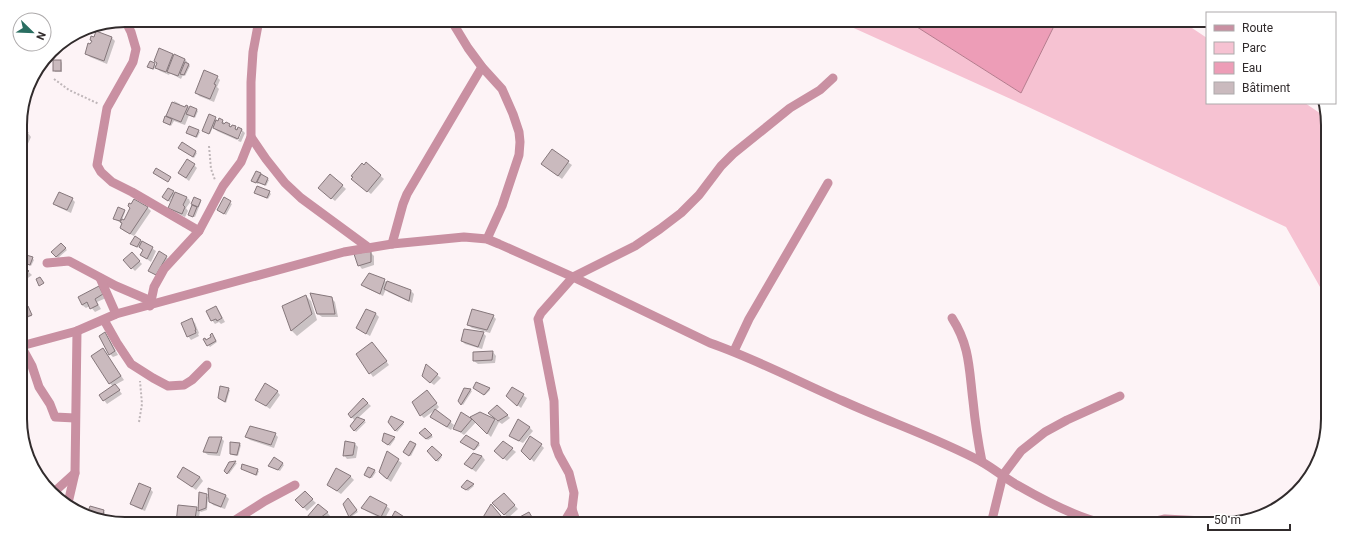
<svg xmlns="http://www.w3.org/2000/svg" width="1348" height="544" font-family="Roboto,sans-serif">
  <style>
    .green { fill: #f6c2d2 }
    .water { fill: #ed9db7; stroke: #b57b8d }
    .shadow { fill: #0003 }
    .building { fill: #cababe; stroke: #85777b }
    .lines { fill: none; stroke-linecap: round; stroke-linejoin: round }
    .path { stroke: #bfb6b9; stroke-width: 2; stroke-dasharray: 2 2; stroke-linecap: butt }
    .minor { stroke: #c990a2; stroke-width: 9 }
    .rim { fill: none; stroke: #312b2c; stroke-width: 2 }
  </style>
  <rect width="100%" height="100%" fill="#fdf3f6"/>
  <polygon class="green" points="836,20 906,20 1021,93 1057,20 1180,20 1207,38 1207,103 1305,103 1327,118 1328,301 1286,227 1024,105"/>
  <polygon class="water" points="906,20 1057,20 1021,93"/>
  <g class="shadow">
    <polygon points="97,32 112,38 115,41 107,64 90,57 87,54"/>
    <polygon points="172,55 174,57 185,59 190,66 185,76 183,75 181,79 170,73 169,75 160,71 155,66 154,70 150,68 154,64 157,67 158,64 155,61"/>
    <polygon points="61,61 62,63 62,72 55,72 54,70"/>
    <polygon points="217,77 220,80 217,87 219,89 214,102 199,96 196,92"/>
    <polygon points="174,101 180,104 179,106 185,109 188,106 190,109 190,107 197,110 198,111 195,118 189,115 185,125 174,121 171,126 165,123 164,122 172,104 178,106 174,102"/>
    <polygon points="215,118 219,123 220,120 232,127 235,127 238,130 239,128 242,130 245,133 241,142 238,141 242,132 240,132 237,140 217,131 213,127 210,134 205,132"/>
    <polygon points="20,130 28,133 31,137 26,148 20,146"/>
    <polygon points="198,131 200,132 197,138 189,134"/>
    <polygon points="182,144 197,153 194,158 179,148"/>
    <polygon points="552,151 572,165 562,179 546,167"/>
    <polygon points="367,164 384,179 371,194 356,182"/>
    <polygon points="194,165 197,168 189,181 179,173"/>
    <polygon points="256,172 269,180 266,186 259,183 258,184 252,181"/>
    <polygon points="330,175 346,189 335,201 323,191"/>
    <polygon points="168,189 175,194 189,199 190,202 191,201 186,208 188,211 185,217 173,211 169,208 174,198 172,197 170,202 165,199"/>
    <polygon points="269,192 271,194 268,199 257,194"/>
    <polygon points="194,198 201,202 195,217 189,214"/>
    <polygon points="72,199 75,202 71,213 58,207 54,204"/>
    <polygon points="224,199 232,204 226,215 219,211"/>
    <polygon points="147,207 151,211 134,236 124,231 121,228 123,224 116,220 124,210 125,212 122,220 124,221"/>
    <polygon points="140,240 156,251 151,262 141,255 144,251 139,246 138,248 132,244"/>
    <polygon points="61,244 67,250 58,258 53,252"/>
    <polygon points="371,253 374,256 374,265 362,269 359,265 355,255"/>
    <polygon points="132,254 142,264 135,271 125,261"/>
    <polygon points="166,257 170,260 160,278 149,271"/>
    <polygon points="32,258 34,260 31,266 23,263"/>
    <polygon points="21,265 32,275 24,281 21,279"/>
    <polygon points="384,280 387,283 410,290 414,294 412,303 388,292 386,289 383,296 366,288 363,285"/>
    <polygon points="99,287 106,298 97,302 101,309 95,312 90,306 86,308 82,305"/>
    <polygon points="306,296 311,301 317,320 297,336 292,331 284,307"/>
    <polygon points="331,298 335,302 338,317 322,317 318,314"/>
    <polygon points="28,307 32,316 21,320 21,310"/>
    <polygon points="216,307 219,311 225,322 221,324 219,322 215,324 212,320"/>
    <polygon points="366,310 376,314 379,317 370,336 361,331"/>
    <polygon points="493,316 496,319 490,333 472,328 468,325"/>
    <polygon points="191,319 195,323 199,333 198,334 199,336 191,340 188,336"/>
    <polygon points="483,333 486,336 482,349 465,344 462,341"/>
    <polygon points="105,334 108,337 118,355 113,357 110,354"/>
    <polygon points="213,336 217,342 210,347 204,340 206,341"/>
    <polygon points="376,347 389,365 373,377 358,355"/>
    <polygon points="103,349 124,380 115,385 122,394 107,404 100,395 113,387 110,383"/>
    <polygon points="493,352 496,356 495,363 478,364 474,361"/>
    <polygon points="426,366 441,378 434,385 426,379"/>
    <polygon points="221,388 230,390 226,403 219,398"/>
    <polygon points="489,388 490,390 485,395 476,389"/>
    <polygon points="512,388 527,398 521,408 511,399"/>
    <polygon points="470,390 472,391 463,405 459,401"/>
    <polygon points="277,391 280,395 270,409 257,400"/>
    <polygon points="430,395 439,407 436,410 454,425 451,430 431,417 435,410 424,418 421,415"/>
    <polygon points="363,399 371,406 358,418 366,422 356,432 351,426 355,421 349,414"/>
    <polygon points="480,413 497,421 507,415 510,418 502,424 499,422 491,437 476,422 464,435 454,428"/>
    <polygon points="392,417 404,424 397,432 389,422"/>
    <polygon points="529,427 533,431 523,443 514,439 510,436"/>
    <polygon points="425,429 433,437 428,440 420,433"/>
    <polygon points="275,434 278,437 274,448 250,440 246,437"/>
    <polygon points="209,438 221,438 224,441 220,456 208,455 204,452"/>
    <polygon points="394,438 395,439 390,446 385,443"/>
    <polygon points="503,442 516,452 507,461 498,454"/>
    <polygon points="239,444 241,445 238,456 232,455 231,453"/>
    <polygon points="355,444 358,447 356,458 347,459 344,455"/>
    <polygon points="415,444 416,446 411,456 406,453"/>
    <polygon points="463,444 478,444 480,445 475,450"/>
    <polygon points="541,445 544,448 534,462 523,450"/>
    <polygon points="432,447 442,457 438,462 428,451"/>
    <polygon points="387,453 402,463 391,482 383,476"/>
    <polygon points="473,454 482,456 485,460 476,472 465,464"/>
    <polygon points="274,458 284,465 280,471 270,467"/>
    <polygon points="229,462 237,463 229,474 225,470"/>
    <polygon points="183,469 200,477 203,481 196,490 182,480"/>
    <polygon points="242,469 257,470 259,471 257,476"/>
    <polygon points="337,469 351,477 354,480 341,494 332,488"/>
    <polygon points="374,471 376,472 372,478 366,476"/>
    <polygon points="473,485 474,486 468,491 464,488"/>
    <polygon points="150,489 153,492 145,511 135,507 131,503"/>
    <polygon points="209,490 226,496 229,499 225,509 213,505 210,501"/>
    <polygon points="200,493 208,497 207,510 201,512 200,511 198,524 179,524 177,522 196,508 199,511"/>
    <polygon points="305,493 316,503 307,511 297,500"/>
    <polygon points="504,494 518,509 508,518 494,503"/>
    <polygon points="349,500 358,512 351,517 350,516"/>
    <polygon points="386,506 390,509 384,520 366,511 363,507"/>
    <polygon points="91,507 105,512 103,519 88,514"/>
    <polygon points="494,509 504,520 501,524 480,524"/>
    <polygon points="327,512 330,516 320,524 314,524 308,517"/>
    <polygon points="395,512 409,521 412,524 390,524"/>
  </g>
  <g class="building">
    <polygon points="96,31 112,37 104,61 85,54 88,43 90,44 92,41 90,40 91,36 94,37"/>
    <polygon points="159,48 173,54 166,72 155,68 157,63 154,61"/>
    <polygon points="174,54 185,59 178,76 167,72"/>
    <rect x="53" y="60" width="8" height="11"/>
    <polygon points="150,61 155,63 153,69 147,67"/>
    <polygon points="185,62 189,64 184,75 180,74"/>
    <polygon points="204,70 218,76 214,84 216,85 210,99 195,93"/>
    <polygon points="172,102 185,107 186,105 188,106 181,122 166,116"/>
    <polygon points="190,106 197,109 194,117 186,114"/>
    <polygon points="209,114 216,117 209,134 202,131"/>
    <polygon points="165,116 172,119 170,125 163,122"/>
    <polygon points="219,118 223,120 222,123 224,124 226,122 230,124 229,126 231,127 232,125 236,126 235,129 237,130 238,127 242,129 238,139 213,128 216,120 218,121"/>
    <polygon points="189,126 199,130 196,137 186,133"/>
    <polygon points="20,129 28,132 22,145 20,145"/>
    <polygon points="182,142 196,151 193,157 178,148"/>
    <polygon points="552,149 569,161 558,176 541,164"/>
    <polygon points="187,159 195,164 186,178 178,173"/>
    <polygon points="366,162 381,175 367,192 351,179 353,177 351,176 362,163 364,165"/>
    <polygon points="156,168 171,177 168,182 153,173"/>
    <polygon points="256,171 261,173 256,183 251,181"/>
    <polygon points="261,174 268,178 265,185 257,182"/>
    <polygon points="330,174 343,185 331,199 318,188"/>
    <polygon points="257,186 270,191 267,198 254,193"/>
    <polygon points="168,188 174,191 168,201 162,197"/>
    <polygon points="59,192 73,198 67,210 53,204"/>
    <polygon points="175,192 187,197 183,205 185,207 182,214 168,208"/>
    <polygon points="194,197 201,200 198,207 191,204"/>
    <polygon points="224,197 231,201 224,214 217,210"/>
    <polygon points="134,199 148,207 130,234 120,228 122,223 120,222 122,219 124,220 130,208 128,206 129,203 131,204"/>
    <polygon points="192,205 197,207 193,217 188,215"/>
    <polygon points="118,207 125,210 120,221 113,219"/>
    <polygon points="135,236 141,240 137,247 130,244"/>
    <polygon points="142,241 153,247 147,259 140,255 143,250 139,247"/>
    <polygon points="61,243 66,248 56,257 51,252"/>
    <polygon points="159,251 167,256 156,275 148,271"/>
    <polygon points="371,251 371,262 358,266 354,254"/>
    <polygon points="132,252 140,261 131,269 123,260"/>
    <polygon points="23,254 33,257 30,265 21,262"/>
    <polygon points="21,264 29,271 21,277"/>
    <polygon points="369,273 385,279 380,294 361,285"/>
    <polygon points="40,277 44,283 39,286 36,279"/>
    <polygon points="387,281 411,290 409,301 384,289"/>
    <polygon points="99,286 103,294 95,299 98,305 90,309 87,302 82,305 78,297"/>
    <polygon points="310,293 332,297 335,314 317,314"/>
    <polygon points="306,295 312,314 291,331 282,306"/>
    <polygon points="28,306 32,315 21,319 21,309"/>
    <polygon points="216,306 222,318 217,321 216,319 211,321 206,311"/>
    <polygon points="366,309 376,313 366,334 356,328"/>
    <polygon points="472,309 494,315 487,330 467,325"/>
    <polygon points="192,318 196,330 195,330 196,333 187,337 181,323"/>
    <polygon points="464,329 484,332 478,347 461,341"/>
    <polygon points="105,332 115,351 109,355 99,336"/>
    <polygon points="212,333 216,341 207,346 203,339 205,338 206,340 211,337 210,335"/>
    <polygon points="372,342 387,361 369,374 356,354"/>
    <polygon points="103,348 121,376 109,384 91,356"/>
    <polygon points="493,351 492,360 473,361 473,352"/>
    <polygon points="426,364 438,374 430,383 422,376"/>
    <polygon points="476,382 490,388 484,395 473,388"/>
    <polygon points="265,383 278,391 266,406 255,400"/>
    <polygon points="115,384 120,390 103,401 99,395"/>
    <polygon points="220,386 229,388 225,402 218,398"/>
    <polygon points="512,387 524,394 517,406 506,396"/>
    <polygon points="464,388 471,389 461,405 458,401"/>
    <polygon points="427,390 437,403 420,416 412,402"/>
    <polygon points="363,398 368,403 351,418 348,414"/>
    <polygon points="497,405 508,415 498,421 488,413"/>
    <polygon points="435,409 451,421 447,427 430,417"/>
    <polygon points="461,412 472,419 461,432 453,429"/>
    <polygon points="480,412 495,419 487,434 470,417"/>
    <polygon points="391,416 404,422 395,431 388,422"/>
    <polygon points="357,417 365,420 354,431 350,426"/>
    <polygon points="518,419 530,427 519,441 509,436"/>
    <polygon points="250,426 276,433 271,445 245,437"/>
    <polygon points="425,428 432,435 426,439 419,433"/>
    <polygon points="384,433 395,437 388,445 382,441"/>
    <polygon points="466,435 479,443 474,450 460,442"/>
    <polygon points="530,436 542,444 530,460 521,451"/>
    <polygon points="209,437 222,437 217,453 203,452"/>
    <polygon points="345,441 355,443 353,455 343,456"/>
    <polygon points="410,441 416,444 409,456 403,452"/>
    <polygon points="503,441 513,448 503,459 494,451"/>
    <polygon points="230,442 240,443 237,455 230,454"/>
    <polygon points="432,446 442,455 436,461 427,451"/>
    <polygon points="387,451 399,459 387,479 379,472"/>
    <polygon points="473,453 482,456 472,469 464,464"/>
    <polygon points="274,457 283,463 278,470 268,466"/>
    <polygon points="236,461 227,474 224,471 229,462"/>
    <polygon points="242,464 258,469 256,475 241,469"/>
    <polygon points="183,467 200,477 192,487 177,477"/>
    <polygon points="368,467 375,470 370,478 364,475"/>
    <polygon points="336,468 351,476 337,491 327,485"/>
    <polygon points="467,480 474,484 466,490 461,487"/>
    <polygon points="139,483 151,488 142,509 130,504"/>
    <polygon points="208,488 226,495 221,507 209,502"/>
    <polygon points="305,491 313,499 303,508 295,500"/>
    <polygon points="199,492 207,494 206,508 198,511"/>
    <polygon points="504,493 515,505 504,515 492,503"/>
    <polygon points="370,496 387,505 381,517 361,508"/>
    <polygon points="348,498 357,510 349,517 343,504"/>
    <polygon points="75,504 83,507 81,511 74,507"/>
    <polygon points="318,504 328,512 312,524 307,517"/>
    <polygon points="491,504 501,516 496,524 479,524"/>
    <polygon points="178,505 197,507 194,524 176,523"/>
    <polygon points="90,506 104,510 102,519 87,514"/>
    <polygon points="395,511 409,520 406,524 388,524"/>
    <polygon points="529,512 536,524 519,524 516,519"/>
    <polygon points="336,517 349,524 338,524 334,521"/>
  </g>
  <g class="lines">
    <g class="path">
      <polyline points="54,79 69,90 99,104"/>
      <polyline points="209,146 211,169 215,180"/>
      <polyline points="139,422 142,404 140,381"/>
    </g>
    <g class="minor">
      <polyline points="125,20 131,32 136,49 133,62 107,108 97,165 101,172 112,182 132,192 199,231"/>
      <polyline points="451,20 468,48 482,67 502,89 513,114 519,132 520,142 519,155 502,206 487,239"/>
      <polyline points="251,137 266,159 285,183 301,198 369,248"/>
      <polyline points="392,244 403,204 407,194 463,99 482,67"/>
      <polyline points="47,263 69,261 116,286 151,301"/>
      <polyline points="573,277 635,246 660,229 681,213 699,195 721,166 733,154 790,108 820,90 833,78"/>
      <polyline points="100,278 116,314"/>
      <polyline points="150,306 154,287 164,269 199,231 223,186 241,162 251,137 251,82 253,52 259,20"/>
      <path d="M 952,318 C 970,346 969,369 973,401 C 975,421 978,442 982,462"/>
      <polyline points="104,320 117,343 131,364 153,378 168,386 184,385 192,380 207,365"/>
      <path d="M 21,346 L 77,331 L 116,314 L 344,252 L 392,244 L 464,237 L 487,239 L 499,244 L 573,277 L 710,343 C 756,359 799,382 843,401 C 889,422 937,438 982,462 C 994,469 1005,478 1017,485 C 1043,500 1077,518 1106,524"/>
      <polyline points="21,346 32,366 39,387 50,404 55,417 75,418"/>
      <polyline points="734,351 749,319 828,183"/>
      <polyline points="53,493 75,473"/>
      <polyline points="68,503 75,473 77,331"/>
      <polyline points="572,509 577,524"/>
      <polyline points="229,524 265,501 295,485"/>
      <polyline points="563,524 572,509 574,493 569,473 559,455 555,444 554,401 538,319 541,313 573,277"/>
      <polyline points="991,524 1003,475 1021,451 1045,432 1067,420 1120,396"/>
      <polyline points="1144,524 1165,519 1204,521 1226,524"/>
    </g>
  </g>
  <path d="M0 0H1348V544H0ZM125 27H1223A98 98 0 0 1 1321 125V419A98 98 0 0 1 1223 517H125A98 98 0 0 1 27 419V125A98 98 0 0 1 125 27Z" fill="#fff" fill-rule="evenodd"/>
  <path class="rim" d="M125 27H1223A98 98 0 0 1 1321 125V419A98 98 0 0 1 1223 517H125A98 98 0 0 1 27 419V125A98 98 0 0 1 125 27Z"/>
  <rect x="1206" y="12" width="130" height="92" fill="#ffffff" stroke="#adaaab"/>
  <rect x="1214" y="25" width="20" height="6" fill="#c990a2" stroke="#adaaab"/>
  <text x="1242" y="32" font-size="12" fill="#312b2c">Route</text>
  <rect x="1214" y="42" width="20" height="12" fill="#f6c2d2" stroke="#adaaab"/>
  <text x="1242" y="52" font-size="12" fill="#312b2c">Parc</text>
  <rect x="1214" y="62" width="20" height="12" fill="#ed9db7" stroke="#adaaab"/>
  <text x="1242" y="72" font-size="12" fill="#312b2c">Eau</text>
  <rect x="1214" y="82" width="20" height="12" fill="#cababe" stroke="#adaaab"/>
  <text x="1242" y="92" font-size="12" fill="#312b2c">Bâtiment</text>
  <g transform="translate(32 32) rotate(113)"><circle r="19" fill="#ffffff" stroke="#adaaab"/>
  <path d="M0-3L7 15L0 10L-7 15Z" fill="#2a6e61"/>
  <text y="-6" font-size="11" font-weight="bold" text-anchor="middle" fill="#312b2c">N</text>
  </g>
  <path d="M1208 524v6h82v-6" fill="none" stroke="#312b2c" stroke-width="2"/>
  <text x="1214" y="524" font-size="12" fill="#312b2c" stroke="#ffffff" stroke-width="3" paint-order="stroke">50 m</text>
</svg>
